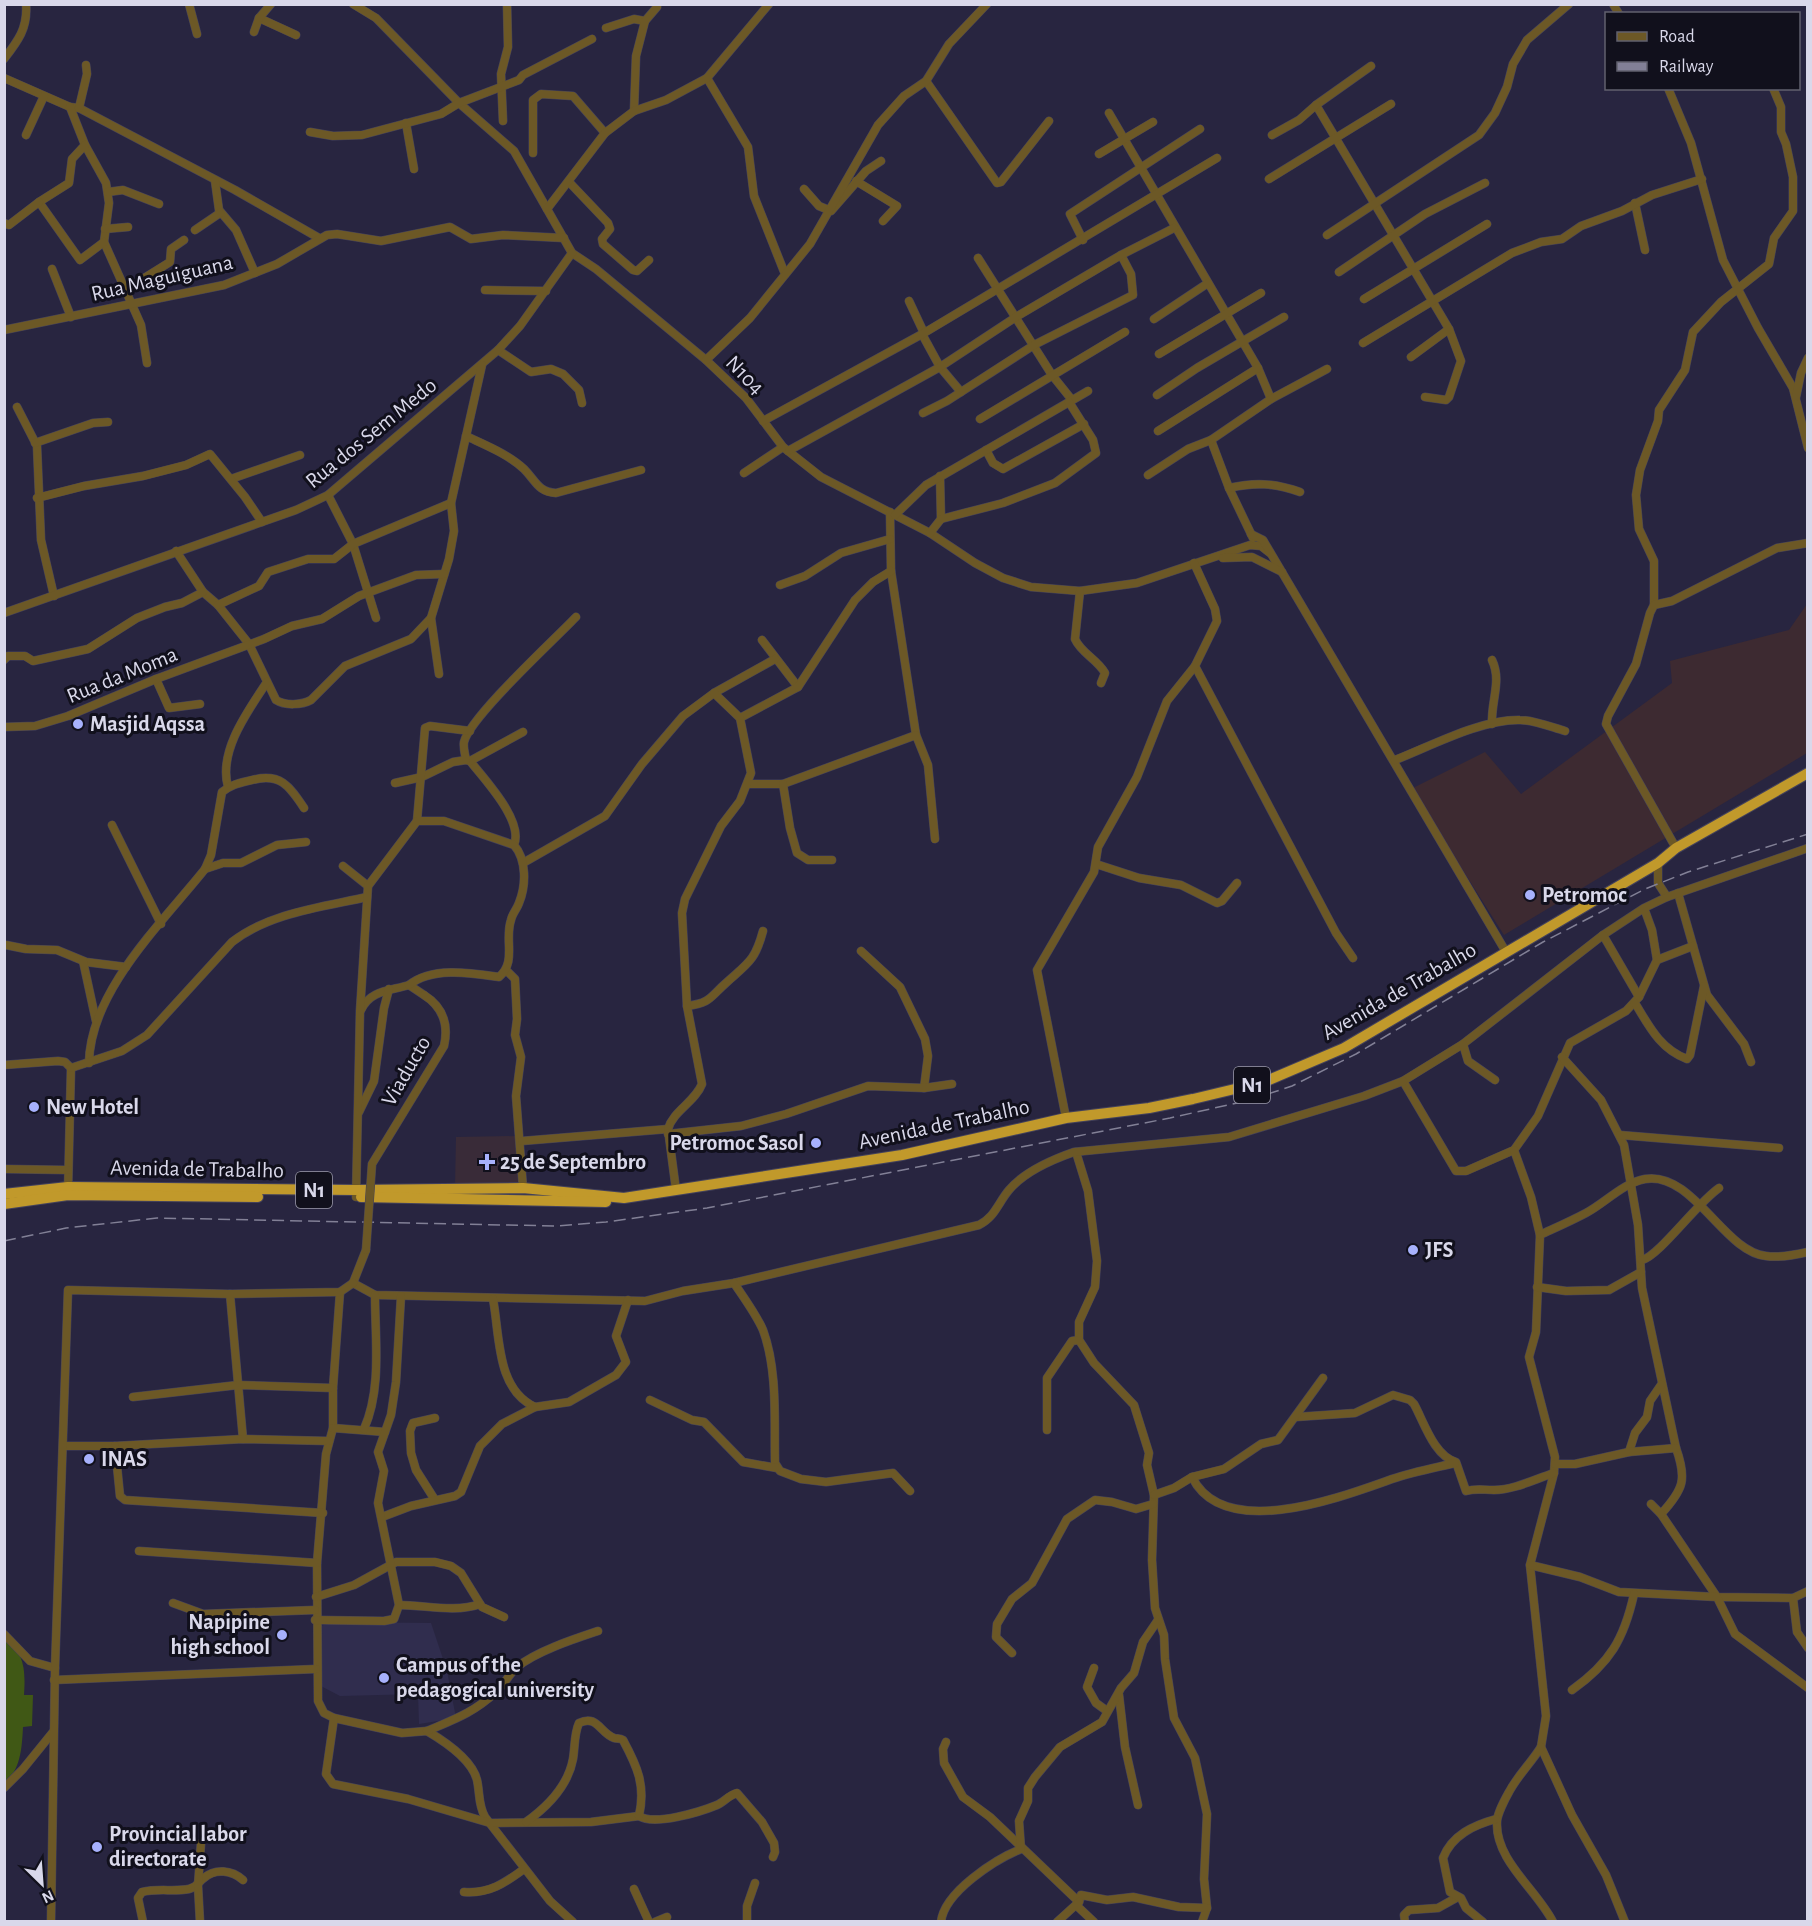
<svg xmlns="http://www.w3.org/2000/svg" width="1812" height="1926" font-family="'Alegreya Sans',sans-serif">
  <style>
    .built { fill: #302d4e }
    .industrial { fill: #3d2a31 }
    .medical { fill: #392b38 }
    .green { fill: #405815 }
    .lines { fill: none; stroke-linecap: round; stroke-linejoin: round }
    .minor-casing { stroke: #44425b; stroke-width: 9 }
    .highway-casing { stroke: #44425b; stroke-width: 12 }
    .minor { stroke: #6c5826; stroke-width: 8 }
    .highway { stroke: #c1992b; stroke-width: 10 }
    .rail { stroke: #828096; stroke-width: 1.5; stroke-dasharray: 12 6; stroke-linecap: butt }
    .minor-bridge-casing { stroke: #44425b; stroke-width: 9; stroke-linecap: butt }
    .minor-bridge { stroke: #6c5826; stroke-width: 8 }
    .poi-dot { fill: #a7b1fc; stroke: #11101c; stroke-width: 2 }
    .labels { text-anchor: middle; dominant-baseline: central; stroke-width: 6; stroke-linejoin: round; paint-order: stroke }
    .shield { fill: #11101c; stroke: #9d9cac; stroke-width: 1.5 }
    .shield-label { font-size: 21px; font-weight: bold; fill: #d9d8ea }
    .street-label { font-size: 22px; fill: #d9d8ea; stroke: #11101c }
    .poi-label { font-size: 22px; font-weight: bold; fill: #d9d8ea; stroke: #11101c; text-anchor: start }
  </style>
  <rect width="100%" height="100%" fill="#282540"/>
  <polygon class="built" points="338,1622 431,1623 447,1671 456,1718 419,1724 418,1694 340,1696 319,1685 319,1626"/>
  <polygon class="industrial" points="1807,604 1807,753 1504,935 1411,789 1485,752 1521,794 1672,683 1670,661 1789,630"/>
  <polygon class="medical" points="516,1136 520,1187 455,1187 456,1137"/>
  <path class="green" d="M 5,1633 C 23,1656 26,1665 24,1695 L 33,1695 L 32,1726 L 23,1727 C 22,1746 21,1770 5,1782 Z"/>
  <g class="lines">
    <defs>
      <g id="minor">
        <polyline points="189,4 197,34"/>
        <polyline points="353,4 376,18 459,103 514,151 572,253 596,269 706,360 746,398 783,447 821,477 930,533 975,563 1003,578 1031,587 1080,591 1137,583 1250,545 1261,546 1270,553"/>
        <polyline points="1613,4 1619,14"/>
        <polyline points="259,18 296,35"/>
        <polyline points="606,28 634,19 645,21"/>
        <polyline points="254,32 259,18 271,4"/>
        <path d="M 4,59 C 18,41 28,28 26,4"/>
        <polyline points="1371,66 1316,105 1449,329 1461,361 1449,397 1446,400 1425,397"/>
        <polyline points="4,78 70,107 79,108 235,190 319,238"/>
        <polyline points="707,78 748,147 754,196 785,274"/>
        <polyline points="926,81 997,183 1001,182 1049,121"/>
        <polyline points="1668,88 1691,143 1723,260 1758,328 1793,388 1808,448"/>
        <polyline points="70,107 85,145 106,183 109,203 104,242 141,325 147,363"/>
        <polyline points="79,108 87,74 86,65"/>
        <polyline points="634,111 636,56 645,21 657,7"/>
        <polyline points="1109,113 1258,368 1271,399"/>
        <polyline points="503,121 501,74 508,47 507,4"/>
        <polyline points="406,123 414,169"/>
        <polyline points="310,132 333,136 362,135 441,114 459,103 519,80 523,75 592,39"/>
        <polyline points="26,135 44,96"/>
        <polyline points="1272,135 1299,120 1316,105"/>
        <polyline points="85,145 72,159 69,183 39,202 80,260 104,242"/>
        <polyline points="533,153 533,100 541,94 573,96 605,133"/>
        <polyline points="1099,154 1153,122"/>
        <polyline points="1269,179 1391,104"/>
        <polyline points="215,181 219,210 236,230 255,273"/>
        <polyline points="856,181 897,206 883,221"/>
        <polyline points="569,182 608,223 610,229 602,239 603,244 633,270 637,271 649,260"/>
        <polyline points="804,189 819,206 831,211 866,171 881,161"/>
        <polyline points="108,192 123,190 159,204"/>
        <polyline points="1635,203 1645,250"/>
        <polyline points="547,209 605,133 634,111 666,100 707,78 769,4"/>
        <polyline points="4,223 9,225 39,202"/>
        <polyline points="105,229 128,227"/>
        <polyline points="195,230 220,213"/>
        <polyline points="1327,235 1479,135 1495,113 1507,87 1513,64 1527,40 1569,4"/>
        <polyline points="1083,240 1070,214 1200,129"/>
        <polyline points="978,258 1052,375 1072,400"/>
        <polyline points="52,269 71,317"/>
        <polyline points="1339,272 1425,214 1485,183"/>
        <polyline points="125,290 170,262 171,249 184,240"/>
        <polyline points="485,290 546,291"/>
        <polyline points="1364,299 1487,224"/>
        <polyline points="909,301 924,333"/>
        <polyline points="1154,319 1208,283"/>
        <polyline points="4,330 224,285 277,264 327,235 337,234 381,241 450,227 471,239 503,235 564,238"/>
        <polyline points="922,334 940,367 961,392"/>
        <polyline points="1363,343 1512,253 1541,242 1562,239 1581,226 1622,211 1652,195 1702,179"/>
        <polyline points="498,350 531,372 551,369 563,374 579,390 582,403"/>
        <polyline points="1159,354 1261,293"/>
        <polyline points="1411,357 1449,329"/>
        <polyline points="706,360 750,318 810,244 878,125 904,96 926,81 949,44 987,4"/>
        <polyline points="1157,395 1197,368 1284,317"/>
        <polyline points="1796,397 1801,373 1808,358"/>
        <polyline points="17,407 37,446 41,540 54,596"/>
        <polyline points="923,413 947,401 1034,345 1133,295 1131,274 1121,255"/>
        <polyline points="980,419 1125,332"/>
        <polyline points="763,421 924,333 1217,158"/>
        <polyline points="1158,431 1258,368"/>
        <path d="M 466,436 C 485,445 508,454 524,469 C 536,481 538,492 556,493 L 641,470"/>
        <polyline points="1211,440 1229,488 1253,538"/>
        <polyline points="35,443 93,423 108,422"/>
        <polyline points="986,450 993,463 1003,469 1084,424"/>
        <polyline points="788,451 940,367 1016,317 1121,255 1174,228"/>
        <polyline points="744,473 783,447"/>
        <polyline points="1148,475 1188,449 1211,440 1271,399 1327,369"/>
        <polyline points="940,476 941,519"/>
        <polyline points="231,479 300,455"/>
        <path d="M 1229,488 C 1255,482 1274,483 1300,492"/>
        <polyline points="328,495 353,544 376,618"/>
        <polyline points="37,498 84,486 143,476 186,465 210,454 245,497 262,522"/>
        <polyline points="890,512 891,571 916,735"/>
        <polyline points="895,515 926,485 1088,391"/>
        <polyline points="930,533 941,519 1003,503 1055,483 1096,453 1093,440 1069,402"/>
        <polyline points="1251,534 1263,540 1506,952"/>
        <path d="M 176,551 L 203,592 L 218,605 L 249,644 L 276,700 C 285,706 302,705 311,700 L 345,666 L 411,639 L 431,618"/>
        <polyline points="1223,558 1252,557 1282,572"/>
        <polyline points="780,585 805,576 841,553 890,539"/>
        <path d="M 1080,591 L 1075,639 C 1081,653 1097,659 1105,673 L 1101,683"/>
        <polyline points="218,605 259,586 268,572 308,559 334,559 353,544 451,503"/>
        <polyline points="1654,605 1654,561 1639,529 1636,495 1640,470 1658,421 1659,410 1685,370 1693,332 1721,302 1769,264 1774,238 1793,211 1793,177 1786,144 1781,132 1781,107 1773,88"/>
        <polyline points="4,613 296,510 328,495 498,350 520,326 572,253"/>
        <polyline points="762,640 798,687"/>
        <polyline points="4,660 8,656 25,656 33,661 88,649 137,618 165,607 182,603 203,592"/>
        <path d="M 1492,660 C 1502,681 1491,700 1492,724"/>
        <polyline points="1195,666 1336,933 1353,958"/>
        <polyline points="439,674 431,618 449,559 454,531 451,503 482,365"/>
        <polyline points="156,679 169,708 200,704"/>
        <polyline points="740,718 798,687 855,600 873,582 891,571"/>
        <polyline points="4,727 35,726 68,716 156,679 264,639 292,626 322,619 359,596 416,575 444,574"/>
        <path d="M 466,760 L 470,761 C 485,780 524,821 514,845"/>
        <path d="M 1395,760 C 1431,746 1481,719 1520,720 C 1534,720 1551,727 1565,731"/>
        <polyline points="470,761 523,732"/>
        <path d="M 395,783 L 422,777 L 453,762 L 466,760 C 465,754 463,747 464,742 C 470,717 555,639 576,617"/>
        <polyline points="748,784 783,784 916,735 928,765 935,839"/>
        <polyline points="783,784 790,828 797,853 808,860 832,860"/>
        <path d="M 228,787 C 218,751 248,711 267,682"/>
        <polyline points="417,821 425,728 430,726 470,731"/>
        <polyline points="112,825 161,924"/>
        <polyline points="1676,848 1606,724 1608,716 1636,664 1650,613 1654,605 1672,601 1777,548 1808,543"/>
        <polyline points="523,863 605,816 642,764 683,716 714,693 775,659"/>
        <polyline points="1658,863 1658,883 1667,897"/>
        <polyline points="1096,864 1139,878 1181,885 1217,903 1222,901 1237,883"/>
        <polyline points="343,866 368,886"/>
        <polyline points="205,869 223,863 241,863 277,845 306,842"/>
        <polyline points="1678,893 1707,995 1744,1044 1751,1062"/>
        <polyline points="1644,908 1652,930 1657,960 1639,997 1626,1011 1570,1043 1538,1116 1514,1150 1466,1171 1456,1171 1403,1081 1463,1044 1603,935 1644,908 1667,897 1808,848"/>
        <polyline points="1603,935 1639,997"/>
        <polyline points="6,945 26,949 57,950 86,962 126,967"/>
        <polyline points="861,951 900,987 925,1039 928,1056 924,1088"/>
        <polyline points="1657,960 1693,946"/>
        <polyline points="83,961 96,1021"/>
        <polyline points="506,970 515,979 517,1019 515,1035 521,1057 516,1096 523,1188"/>
        <path d="M 1635,1003 C 1649,1026 1660,1049 1687,1059 L 1690,1055 L 1704,986"/>
        <path d="M 687,1006 C 711,1003 710,997 726,983 C 748,963 755,961 763,931"/>
        <path d="M 361,1010 C 370,990 390,991 409,985 L 424,995"/>
        <polyline points="1463,1044 1468,1061 1495,1080"/>
        <path d="M 1562,1057 L 1601,1100 L 1624,1145 L 1638,1225 L 1642,1288 L 1676,1448 C 1687,1479 1684,1489 1661,1514 L 1717,1597 L 1793,1598 L 1808,1591"/>
        <path d="M 89,1063 C 90,991 162,923 205,869 L 211,855 L 222,792 C 232,784 240,783 252,780 C 280,773 289,785 304,808"/>
        <polyline points="4,1065 58,1061 65,1062 71,1068 68,1191"/>
        <path d="M 71,1068 L 122,1051 L 147,1035 L 232,942 C 269,913 322,907 367,897"/>
        <polyline points="359,1112 374,1081 384,1008 389,989"/>
        <polyline points="1066,1118 1037,970 1094,872 1098,847 1137,777 1167,701 1195,666 1217,621 1215,609 1194,563"/>
        <polyline points="668,1134 741,1126 786,1114 868,1086 924,1088 952,1084"/>
        <polyline points="1620,1135 1779,1148"/>
        <polyline points="522,1141 668,1129"/>
        <polyline points="1514,1150 1531,1197 1540,1235 1536,1332 1529,1357 1555,1457 1554,1473 1530,1565 1546,1716 1541,1747 1572,1815 1606,1875 1625,1922"/>
        <polyline points="1076,1152 1088,1191 1097,1261 1095,1287 1079,1322 1079,1340 1094,1363 1134,1405 1149,1453 1147,1465 1154,1495 1152,1560 1155,1608 1164,1635 1165,1659 1174,1718 1195,1758 1207,1814 1204,1879 1207,1908 1202,1922"/>
        <polyline points="4,1169 68,1170"/>
        <path d="M 676,1190 L 668,1129 C 673,1111 695,1102 702,1084 L 687,1006 L 682,913 L 685,899 L 721,826 L 740,801 L 751,773 L 740,718 L 714,693"/>
        <path d="M 356,1197 L 360,1011 L 368,886 L 417,821 L 444,821 L 514,845 C 527,860 526,886 519,903 C 517,909 512,914 511,920 C 504,940 517,962 499,977 C 472,973 432,966 409,985"/>
        <path d="M 1540,1235 C 1555,1228 1571,1221 1586,1213 C 1605,1203 1623,1183 1645,1179 C 1693,1171 1724,1252 1766,1256 C 1779,1258 1795,1255 1808,1252"/>
        <path d="M 1642,1260 C 1659,1256 1697,1203 1719,1188"/>
        <path d="M 353,1283 L 375,1295 L 645,1301 L 683,1291 L 734,1283 L 979,1225 C 995,1217 998,1203 1009,1190 C 1025,1171 1051,1160 1074,1152 L 1229,1137 L 1364,1096 L 1403,1081"/>
        <polyline points="353,1283 366,1250"/>
        <path d="M 734,1283 C 744,1298 756,1314 763,1330 C 778,1371 774,1419 775,1463 L 780,1471 L 801,1479 L 826,1482 L 893,1473 L 910,1491"/>
        <polyline points="1537,1287 1566,1291 1609,1290 1641,1272"/>
        <path d="M 340,1292 L 333,1388 L 333,1428 L 326,1454 L 317,1563 L 318,1701 L 324,1713 L 334,1718 L 402,1733 L 427,1731 C 444,1741 472,1760 477,1780 C 480,1793 478,1805 485,1817 L 550,1901 L 573,1922"/>
        <polyline points="230,1294 243,1439"/>
        <path d="M 493,1299 C 500,1336 496,1389 535,1407"/>
        <polyline points="133,1397 238,1385 333,1388"/>
        <polyline points="650,1400 692,1420 704,1422 743,1462 777,1468"/>
        <path d="M 1296,1417 L 1355,1413 L 1393,1395 L 1410,1400 L 1414,1404 C 1424,1422 1434,1456 1456,1462 L 1466,1491 C 1477,1488 1482,1490 1494,1490 C 1514,1490 1535,1479 1554,1473"/>
        <polyline points="435,1418 413,1423 410,1431 411,1453 416,1470 435,1500"/>
        <polyline points="333,1428 385,1432"/>
        <path d="M 364,1429 C 382,1389 375,1338 375,1295"/>
        <polyline points="1047,1430 1047,1378 1072,1341 1079,1340"/>
        <polyline points="64,1446 115,1446 243,1439 329,1441"/>
        <polyline points="115,1446 120,1496 125,1500 323,1513"/>
        <polyline points="1629,1452 1635,1433 1647,1417 1650,1401 1661,1385"/>
        <polyline points="1555,1464 1575,1464 1629,1452 1676,1448"/>
        <path d="M 1192,1477 C 1224,1542 1341,1497 1392,1479 C 1413,1472 1434,1468 1455,1463"/>
        <polyline points="1154,1495 1174,1488 1192,1477 1224,1469 1261,1444 1278,1440 1323,1378"/>
        <polyline points="1651,1504 1661,1514"/>
        <polyline points="382,1517 411,1506 455,1496 461,1492 480,1446 502,1424 535,1407 569,1402 616,1375 626,1362 616,1336 628,1300"/>
        <polyline points="139,1551 317,1563"/>
        <polyline points="1530,1565 1580,1577 1619,1592 1717,1597 1735,1634 1808,1688"/>
        <polyline points="316,1597 354,1585 396,1562 435,1562 451,1566 461,1573 482,1607 504,1617"/>
        <polyline points="1793,1598 1797,1632 1808,1648"/>
        <polyline points="173,1603 203,1614 315,1610"/>
        <path d="M 399,1605 C 426,1605 454,1613 480,1604"/>
        <polyline points="315,1620 384,1621 394,1619 399,1605 378,1503 384,1471 378,1452 391,1415 396,1382 401,1296"/>
        <polyline points="4,1634 30,1661 55,1668"/>
        <polyline points="1012,1653 996,1637 997,1624 1012,1599 1032,1583 1067,1519 1095,1500 1112,1502 1136,1509 1153,1504"/>
        <polyline points="1094,1668 1087,1687 1096,1703 1107,1711"/>
        <polyline points="54,1680 316,1669"/>
        <path d="M 1572,1690 C 1610,1663 1624,1639 1634,1594"/>
        <polyline points="1119,1695 1125,1747 1138,1805"/>
        <path d="M 334,1718 L 326,1774 L 333,1784 L 408,1799 L 490,1823 L 591,1822 L 639,1816 C 654,1826 700,1812 717,1805 C 724,1802 729,1795 737,1793 L 762,1822 L 774,1843 L 775,1852 L 773,1857"/>
        <path d="M 427,1731 C 455,1719 473,1713 496,1692 C 504,1685 509,1674 517,1667 C 537,1651 574,1639 598,1631"/>
        <polyline points="946,1742 943,1749 944,1763 963,1797 990,1817 1079,1902 1081,1895 1107,1900 1133,1897 1179,1907 1207,1908"/>
        <path d="M 1541,1747 C 1531,1763 1518,1775 1509,1792 C 1505,1799 1497,1815 1497,1822 C 1495,1860 1537,1890 1553,1922"/>
        <polyline points="4,1788 23,1769 53,1732"/>
        <path d="M 526,1822 C 547,1807 568,1786 573,1759 C 575,1747 574,1734 579,1723 C 597,1714 600,1733 614,1738 C 617,1739 620,1738 623,1740 C 637,1766 646,1785 639,1816"/>
        <polyline points="634,1889 649,1922"/>
        <path d="M 464,1892 C 489,1894 505,1883 524,1869"/>
        <polyline points="1076,1905 1094,1922"/>
        <polyline points="51,1922 55,1668 68,1290 230,1294 340,1292 353,1283"/>
        <path d="M 143,1922 L 138,1898 L 142,1892 C 158,1888 174,1892 189,1889 C 198,1887 198,1882 204,1878 C 215,1868 232,1870 243,1880"/>
        <polyline points="200,1922 198,1886 201,1843"/>
        <polyline points="655,1922 667,1917"/>
        <polyline points="747,1922 747,1906 755,1883"/>
        <path d="M 941,1922 C 944,1892 996,1859 1021,1849 L 1019,1821 L 1028,1801 L 1028,1788 L 1035,1777 L 1060,1747 L 1102,1722 L 1121,1688 L 1134,1673 L 1143,1642 L 1158,1620"/>
        <polyline points="1057,1922 1079,1902"/>
        <polyline points="1405,1922 1404,1915 1409,1910 1438,1908 1456,1898"/>
        <path d="M 1483,1922 L 1466,1908 L 1461,1898 L 1450,1892 L 1443,1858 C 1452,1835 1474,1825 1496,1819"/>
      </g>
      <g id="highway">
        <polyline points="4,1194 68,1187 356,1190 523,1188 624,1198 902,1155 1066,1118 1149,1108 1193,1099 1264,1082 1344,1048 1658,863 1676,848 1808,773"/>
        <polyline points="361,1197 606,1202"/>
        <polyline points="4,1204 68,1195 258,1197"/>
      </g>
    </defs>
    <use href="#minor" class="minor-casing"/>
    <use href="#highway" class="highway-casing"/>
    <use href="#minor" class="minor"/>
    <use href="#highway" class="highway"/>
    <polyline class="rail" points="4,1241 66,1228 157,1218 556,1226 606,1222 707,1208 1170,1118 1250,1100 1292,1086 1356,1054 1543,942 1645,889 1688,872 1808,834"/>
    <defs>
      <path id="minor-bridge" d="M 366,1250 L 372,1164 L 444,1046 C 449,1024 443,1007 424,995"/>
    </defs>
    <use href="#minor-bridge" class="minor-bridge-casing"/>
    <use href="#minor-bridge" class="minor-bridge"/>
  </g>
  <g class="poi-dot">
    <circle cx="78" cy="724" r="6"/>
    <circle cx="1530" cy="895" r="6"/>
    <circle cx="34" cy="1107" r="6"/>
    <circle cx="816" cy="1143" r="6"/>
    <path d="M484 1153h6v6h6v6h-6v6h-6v-6h-6v-6h6z"/>
    <circle cx="1413" cy="1250" r="6"/>
    <circle cx="89" cy="1459" r="6"/>
    <circle cx="282" cy="1635" r="6"/>
    <circle cx="384" cy="1678" r="6"/>
    <circle cx="97" cy="1847" r="6"/>
  </g>
  <g class="labels">
    <g class="shield">
      <rect x="1234" y="1067" width="36" height="36" rx="4.5"/>
      <rect x="296" y="1172" width="36" height="36" rx="4.5"/>
    </g>
    <g class="shield-label">
      <text x="1252" y="1085">N1</text>
      <text x="314" y="1190">N1</text>
    </g>
    <g class="street-label">
      <text transform="translate(162 278) rotate(-13)">Rua Maguiguana</text>
      <text transform="translate(745 375) rotate(46)">N104</text>
      <text transform="translate(371 433) rotate(-39)">Rua dos Sem Medo</text>
      <text transform="translate(122 675) rotate(-22)">Rua da Moma</text>
      <text transform="translate(1399 991) rotate(-30)">Avenida de Trabalho</text>
      <text transform="translate(406 1071) rotate(-60)">Viaducto</text>
      <text transform="translate(944 1124) rotate(-12)">Avenida de Trabalho</text>
      <text transform="translate(197 1169) rotate(1)">Avenida de Trabalho</text>
    </g>
    <g class="poi-label">
      <text x="90" y="724">Masjid Aqssa</text>
      <text x="1542" y="895">Petromoc</text>
      <text x="46" y="1107">New Hotel</text>
      <text x="804" y="1143" text-anchor="end">Petromoc Sasol</text>
      <text x="500" y="1162">25 de Septembro</text>
      <text x="1425" y="1250">JFS</text>
      <text x="101" y="1459">INAS</text>
      <text x="270" y="1622" text-anchor="end">Napipine<tspan x="270" dy="25">high school</tspan></text>
      <text x="396" y="1665">Campus of the<tspan x="396" dy="25">pedagogical university</tspan></text>
      <text x="109" y="1834">Provincial labor<tspan x="109" dy="25">directorate</tspan></text>
    </g>
  </g>
  <rect width="1812" height="1926" fill="none" stroke="#d9d8ea" stroke-width="12"/>
  <rect x="1605" y="12" width="195" height="78" fill="#11101c" stroke="#61606e" stroke-width="1.5"/>
  <rect x="1617" y="32" width="30" height="9" fill="#6c5826" stroke="#61606e" stroke-width="1.5"/>
  <text x="1659" y="42" font-size="18" fill="#d9d8ea">Road</text>
  <rect x="1617" y="62" width="30" height="9" fill="#828096" stroke="#61606e" stroke-width="1.5"/>
  <text x="1659" y="72" font-size="18" fill="#d9d8ea">Railway</text>
  <g transform="translate(42 1884) rotate(155)" stroke="#11101c" stroke-width="4.5" paint-order="stroke">
  <path d="M0-4.5L10 22L0 15L-10 22Z" fill="#d9d8ea"/>
  <text y="-9" font-size="16" font-weight="bold" text-anchor="middle" fill="#d9d8ea">N</text>
  </g>
</svg>
